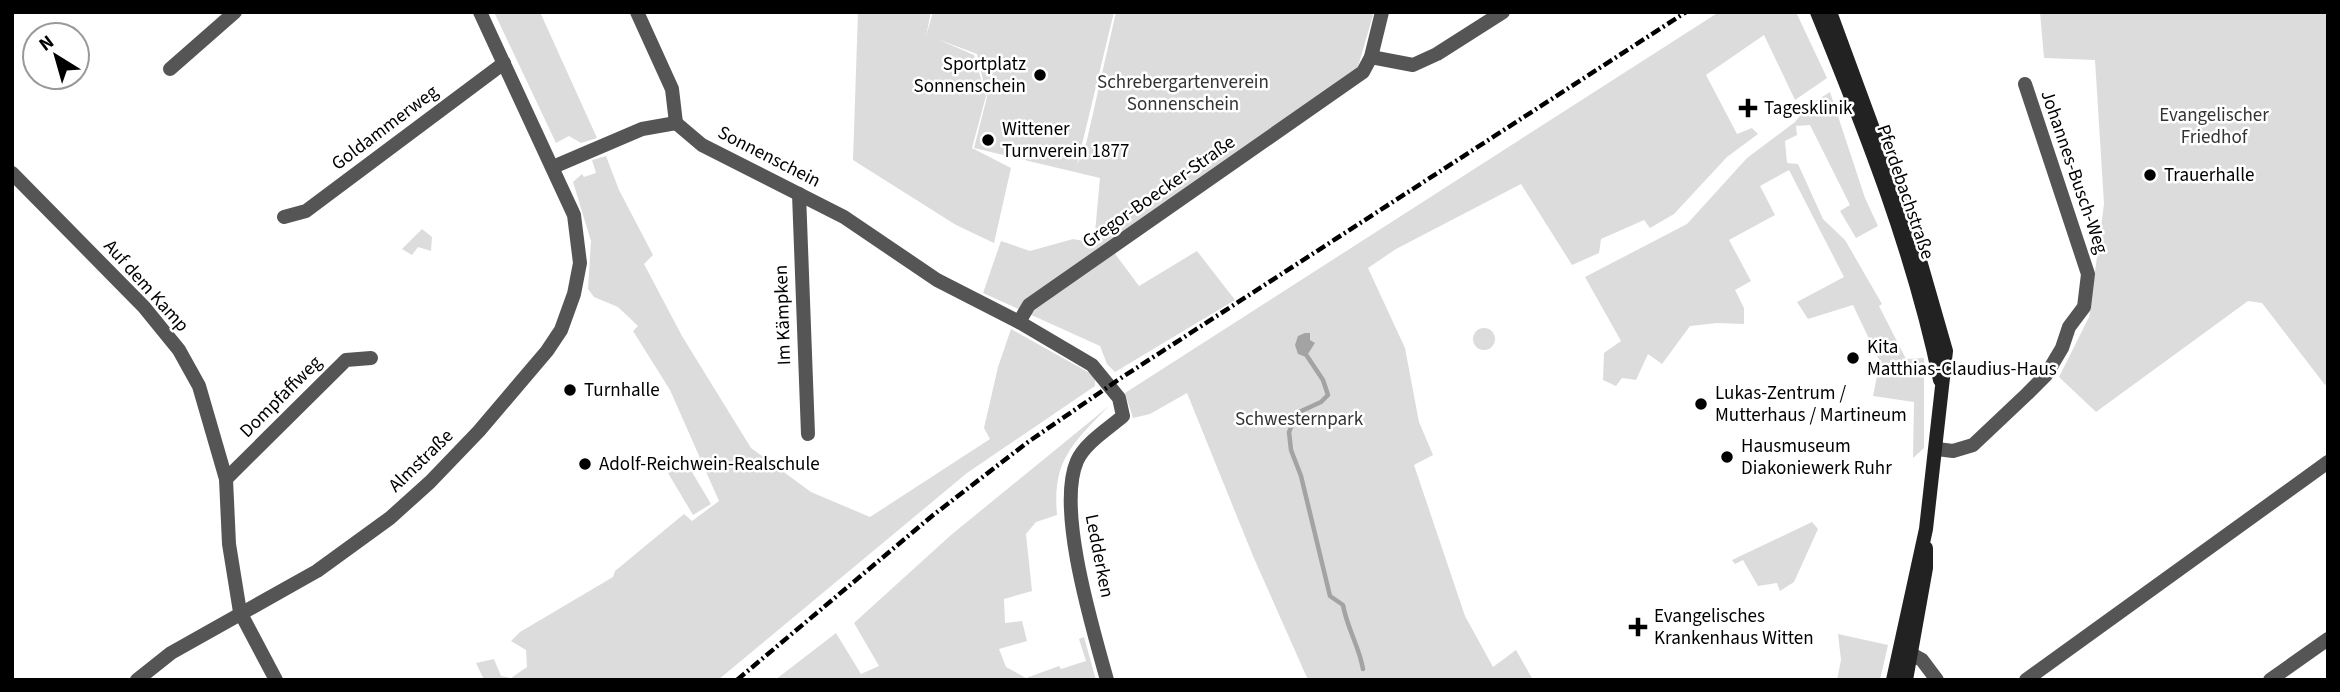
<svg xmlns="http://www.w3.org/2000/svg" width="2340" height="692" font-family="'Source Sans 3',sans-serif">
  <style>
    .green { fill: #dcdcdc }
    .water { fill: #a3a3a3 }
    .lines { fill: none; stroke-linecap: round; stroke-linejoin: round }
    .stream { stroke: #a3a3a3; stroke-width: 4.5 }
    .minor { stroke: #555; stroke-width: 14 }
    .secondary { stroke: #222; stroke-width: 14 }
    .rail { stroke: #000; stroke-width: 4.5; stroke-dasharray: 10 3.5 2 3.5; stroke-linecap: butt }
    .poi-dot { fill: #000; stroke: #fff; stroke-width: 2.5 }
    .labels { text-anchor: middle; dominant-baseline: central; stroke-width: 5; stroke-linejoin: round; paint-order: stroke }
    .poi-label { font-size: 19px; fill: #000; stroke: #fff; text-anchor: start }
    .park-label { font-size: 19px; fill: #333; stroke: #fff }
    .street-label { font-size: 19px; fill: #000; stroke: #fff }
  </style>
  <rect width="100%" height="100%" fill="#fff"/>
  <g class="green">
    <polygon points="494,12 540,12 597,138 581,143 569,136 556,143"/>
    <polygon points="858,12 931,12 926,36 933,12 1114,12 1077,165 1086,144 1116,12 1374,12 1357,70 1110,241 1116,255 1139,286 1197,251 1235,300 1115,372 1107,364 1100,346 983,293 1001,241 1030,251 1073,239 1094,243 1100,178 974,148 987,97 977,54 937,39 974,55 986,96 972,148 1011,168 994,243 956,225 853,160"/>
    <polygon points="1719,12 1796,12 1827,78 1795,100 1764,35 1706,75 1737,134 1752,128 1758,134 1727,157 1674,214 1650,228 1644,220 1601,239 1599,253 1572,265 1521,184 1396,249 1368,268 1405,348 1419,422 1433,455 1414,465 1465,616 1493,667 1516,650 1533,680 1308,680 1253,556 1187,393 1150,414 1133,418 1125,393"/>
    <polygon points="2040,12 2328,12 2328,383 2325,385 2262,303 2248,301 2096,412 2059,377 2089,317 2104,204 2095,60 2044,58"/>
    <polygon points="1830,92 1865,198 1878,226 1856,238 1840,211 1850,205 1810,125 1796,126 1797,135 1785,141 1787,163 1798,164 1823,219 1845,240 1882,304 1879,306 1906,359 1924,358 1924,448 1913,458 1914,402 1873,396 1880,362 1853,305 1808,319 1797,302 1844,277 1789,170 1760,186 1775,215 1729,240 1751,281 1735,290 1744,308 1744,324 1717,323 1690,326 1662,364 1648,354 1636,380 1622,378 1616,386 1603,380 1604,353 1621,341 1585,277 1687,224 1747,158 1795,122 1808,106"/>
    <polygon points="606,156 619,190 653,255 644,264 682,336 751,448 811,492 870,517 990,439 984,428 998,367 1011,329 1095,376 1095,386 967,473 718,680 484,680 476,663 494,659 501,676 511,678 527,667 526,650 511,641 520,632 613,577 615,571 684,514 692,521 719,501 670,390 633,331 638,326 618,307 594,297 588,289 591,241 573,182 582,174 584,177 596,173 592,160"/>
    <polygon points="422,229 432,237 431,251 418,247 412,255 402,249"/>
    <circle cx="1484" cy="339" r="11"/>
    <path d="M 1109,406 C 1073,443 1052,460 1057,515 L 1036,522 L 1026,534 L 1032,591 L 1004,599 L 1005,623 L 1022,621 L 1027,641 L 999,649 L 1006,667 L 1026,678 L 1059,666 L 1061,669 L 1086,661 L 1079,639 L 1084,637 L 1096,680 L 775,680 L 836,633 L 861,674 L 879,666 L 854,623 L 951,535 Z"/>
    <polygon points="686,462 711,504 693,515 668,473"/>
    <polygon points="1812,522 1818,529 1794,582 1780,591 1777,583 1758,586 1743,560 1735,564 1732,560"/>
    <polygon points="1838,634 1888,645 1880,680 1837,680 1841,660"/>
  </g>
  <polygon class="water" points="1305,333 1310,333 1310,340 1315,343 1306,357 1298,354 1295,345 1298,336"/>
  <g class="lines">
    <path class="stream" d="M 1307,356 L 1323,380 L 1328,395 L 1321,402 L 1297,413 L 1289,432 L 1291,450 L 1301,476 L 1330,596 L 1343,605 C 1347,628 1359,646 1363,669"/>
    <g class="minor">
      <polyline points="637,12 672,89 676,123"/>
      <polyline points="1371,57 1413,65 1437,54 1503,12"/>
      <polyline points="170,69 235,12"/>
      <path d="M 553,167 L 642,129 L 676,123 L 702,145 L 844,217 L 937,280 L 1019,322 L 1092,365 L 1119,398 L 1123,416 C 1108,429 1085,443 1077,461 C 1056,509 1093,629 1107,680"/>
      <polyline points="12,173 144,307 179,350 199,386 226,479 229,544 240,612 276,680"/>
      <polyline points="799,194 808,434"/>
      <polyline points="284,217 306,211 504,63"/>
      <polyline points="1019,322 1029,305 1363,72 1371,57 1382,12"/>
      <polyline points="1937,449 1953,451 1973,445 2027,394 2046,375 2062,348 2069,327 2084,307 2088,274 2025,84"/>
      <polyline points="226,479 346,360 371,358"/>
      <polyline points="1911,654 1922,660 1937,680"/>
      <polyline points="137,680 171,653 317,571 390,518 430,482 479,431 547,351 561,330 574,294 580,263 574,215 480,12"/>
      <polyline points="2026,680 2328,462"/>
      <polyline points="2270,680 2328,639"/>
    </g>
    <g class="secondary">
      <path d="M 1817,12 C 1866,132 1914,254 1940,380"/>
      <polyline points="1830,12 1915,243 1946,351 1926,529 1893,680"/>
      <polyline points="1906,680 1926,568 1926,548"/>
    </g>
    <polyline class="rail" points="737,680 932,516 1028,442 1121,378 1686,12"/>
  </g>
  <g class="poi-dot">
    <circle cx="1040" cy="75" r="7"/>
    <path d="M1744.5 97.5h7v7h7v7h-7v7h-7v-7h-7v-7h7z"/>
    <circle cx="988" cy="140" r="7"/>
    <circle cx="2150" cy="175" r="7"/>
    <circle cx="1853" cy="358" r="7"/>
    <circle cx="570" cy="390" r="7"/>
    <circle cx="1701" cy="404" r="7"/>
    <circle cx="1727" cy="457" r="7"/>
    <circle cx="585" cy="464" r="7"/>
    <path d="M1634.5 616.5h7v7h7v7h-7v7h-7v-7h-7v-7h7z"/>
  </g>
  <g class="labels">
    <g class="poi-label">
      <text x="1026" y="64" text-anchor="end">Sportplatz<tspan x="1026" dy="22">Sonnenschein</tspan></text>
      <text x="1764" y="108">Tagesklinik</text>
      <text x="1002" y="129">Wittener<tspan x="1002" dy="22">Turnverein 1877</tspan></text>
      <text x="2164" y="175">Trauerhalle</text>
      <text x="1867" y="347">Kita<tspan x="1867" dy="22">Matthias-Claudius-Haus</tspan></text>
      <text x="584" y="390">Turnhalle</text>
      <text x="1715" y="393">Lukas-Zentrum /<tspan x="1715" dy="22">Mutterhaus / Martineum</tspan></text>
      <text x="1741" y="446">Hausmuseum<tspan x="1741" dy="22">Diakoniewerk Ruhr</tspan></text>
      <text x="599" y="464">Adolf-Reichwein-Realschule</text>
      <text x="1654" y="616">Evangelisches<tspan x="1654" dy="22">Krankenhaus Witten</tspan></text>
    </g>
    <g class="park-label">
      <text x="1183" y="82">Schrebergartenverein<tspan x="1183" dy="22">Sonnenschein</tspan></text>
      <text x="2214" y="115">Evangelischer<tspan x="2214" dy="22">Friedhof</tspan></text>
      <text x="1299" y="419">Schwesternpark</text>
    </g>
    <g class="street-label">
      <text transform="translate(385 128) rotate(-37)">Goldammerweg</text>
      <text transform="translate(769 157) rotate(27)">Sonnenschein</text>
      <text transform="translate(2074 172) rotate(71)">Johannes-Busch-Weg</text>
      <text transform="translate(1159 192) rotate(-35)">Gregor-Boecker-Straße</text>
      <text transform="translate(1905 192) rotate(71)">Pferdebachstraße</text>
      <text transform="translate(146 286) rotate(48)">Auf dem Kamp</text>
      <text transform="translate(783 315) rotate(-92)">Im Kämpken</text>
      <text transform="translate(281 397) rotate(-45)">Dompfaffweg</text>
      <text transform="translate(421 461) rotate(-44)">Almstraße</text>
      <text transform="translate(1099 556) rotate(79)">Ledderken</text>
    </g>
  </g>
  <rect width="2340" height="692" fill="none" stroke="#000000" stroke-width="28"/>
  <g transform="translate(56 56) rotate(323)"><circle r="33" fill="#ffffff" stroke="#999999" stroke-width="2"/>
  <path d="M0-5L12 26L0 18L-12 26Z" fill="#000000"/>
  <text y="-10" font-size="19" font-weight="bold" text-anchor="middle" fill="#000000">N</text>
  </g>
</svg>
